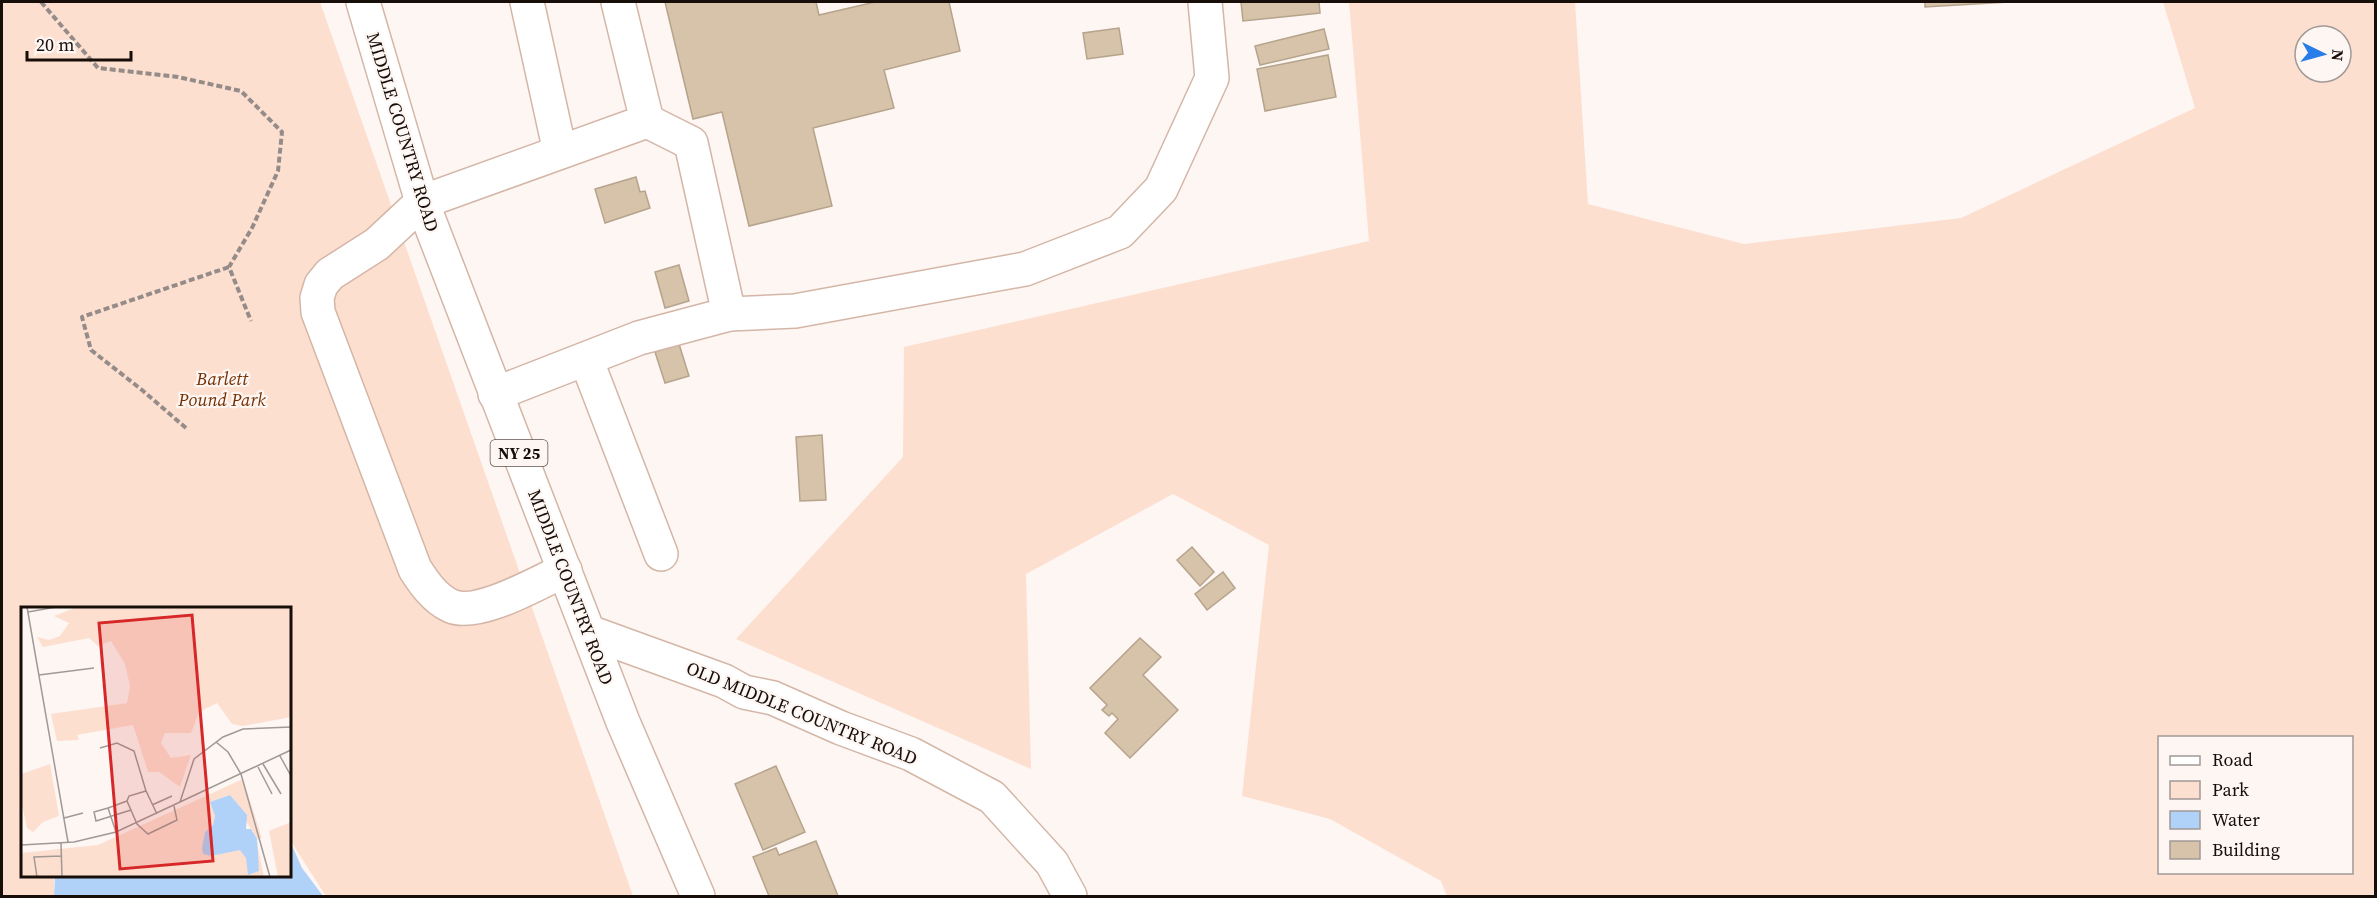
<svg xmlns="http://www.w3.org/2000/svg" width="2377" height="898" font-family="'Source Serif 4',serif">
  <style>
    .green { fill: #fddfd0; fill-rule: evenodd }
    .water { fill: #b1d2f8 }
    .building { fill: #d6c3aa; stroke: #b6a38b; stroke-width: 1.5 }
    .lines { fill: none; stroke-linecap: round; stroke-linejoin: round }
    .minor-casing { stroke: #d4b6a7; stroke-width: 36 }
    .major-casing { stroke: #d4b6a7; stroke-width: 36 }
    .path { stroke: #958c89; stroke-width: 4; stroke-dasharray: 6 3; stroke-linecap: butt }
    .minor { stroke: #fff; stroke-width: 33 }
    .major { stroke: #fff; stroke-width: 33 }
    .labels { text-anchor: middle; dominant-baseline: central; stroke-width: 4.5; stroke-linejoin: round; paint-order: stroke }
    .shield { fill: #fdf6f3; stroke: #5d544f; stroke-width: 1.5 }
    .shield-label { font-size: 16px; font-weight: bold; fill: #180e09 }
    .street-label { font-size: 18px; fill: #180e09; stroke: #fdf6f3 }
    .park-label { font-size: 18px; font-style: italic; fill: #743000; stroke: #fdf6f3 }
    .inset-road { fill: none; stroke: #a19995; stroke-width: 1.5 }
    .view { fill: #d62828; fill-opacity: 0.15; stroke: #d62828; stroke-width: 3 }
    .inset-edge { fill: none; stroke: #180e09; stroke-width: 3 }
  </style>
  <rect width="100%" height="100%" fill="#fdf6f3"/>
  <g class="green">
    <polygon points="2,2 320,2 633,896 326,896 290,840 290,608 22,608 22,876 57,876 54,880 54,896 2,896"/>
    <path d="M 1349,2 L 1575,2 L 1588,204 L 1744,244 L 1961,218 L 2195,108 L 2163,2 L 2375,2 L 2375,896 L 1447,896 L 1441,881 L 1330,819 L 1242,796 L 1269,545 L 1173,494 L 1026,574 L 1031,769 L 736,639 L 903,457 L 904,347 L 1369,241 ZM 2305,36 L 2341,36 L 2341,72 L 2305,72 ZM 2160,738 L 2352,738 L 2352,872 L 2160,872 Z"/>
  </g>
  <polygon class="water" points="290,841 302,868 323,896 54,896 55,876 290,876"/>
  <g class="building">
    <polygon points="665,2 816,2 819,15 875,2 949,2 960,51 884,70 894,108 813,128 832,206 749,226 722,112 693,119"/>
    <polygon points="1241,2 1319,2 1320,13 1243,21"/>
    <polygon points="1925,2 2009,2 1925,7"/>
    <polygon points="1119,28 1123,54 1087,59 1083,33"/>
    <polygon points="1324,29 1329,49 1260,65 1255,46"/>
    <polygon points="1328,55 1336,97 1265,111 1257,69"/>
    <polygon points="636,177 640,192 645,191 650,208 605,223 595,189"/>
    <polygon points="679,265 689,301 665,308 655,272"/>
    <polygon points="679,344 689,376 665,383 655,352"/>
    <polygon points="822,435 826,500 800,501 796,437"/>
    <polygon points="1192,547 1214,572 1200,586 1177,560"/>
    <polygon points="1223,572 1235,588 1207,610 1195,594"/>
    <polygon points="1140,638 1161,657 1143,675 1178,710 1130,758 1105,733 1118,719 1112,713 1109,716 1102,710 1107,705 1090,688"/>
    <polygon points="776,766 805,832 763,850 735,784"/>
    <polygon points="816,841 838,896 769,896 753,857 776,848 779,855"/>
  </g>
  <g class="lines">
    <defs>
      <g id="minor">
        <polyline points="527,2 560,152"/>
        <polyline points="729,314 795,311 1025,269 1120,232 1161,189 1212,78 1205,2"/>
        <polyline points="586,359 661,554"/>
        <polyline points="495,394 639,338 729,314 691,143 647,121"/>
        <path d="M 565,570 C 539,582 478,618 451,606 C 435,599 424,583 415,569 L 318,312 L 317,298 L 321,285 L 330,274 L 377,244 L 422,202 L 647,121 L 618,2"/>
        <polyline points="589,632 724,681 744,692 773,698 841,728 911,754 992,797 1052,863 1070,896"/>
      </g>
      <polyline id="major" points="363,2 422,202 623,722 698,896"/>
    </defs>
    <use href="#minor" class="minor-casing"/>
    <use href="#major" class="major-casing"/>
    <g class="path">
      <polyline points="41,2 98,68 178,77 241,91 282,132 278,171 252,228 229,267 251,321"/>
      <polyline points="186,428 142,390 91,350 82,317 229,267"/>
    </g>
    <use href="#minor" class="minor"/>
    <use href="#major" class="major"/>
  </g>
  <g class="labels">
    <rect class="shield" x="490.5" y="440" width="57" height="26" rx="4.5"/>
    <g class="shield-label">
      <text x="519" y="453">NY 25</text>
    </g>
    <g class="street-label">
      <text transform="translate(403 132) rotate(73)">MIDDLE COUNTRY ROAD</text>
      <text transform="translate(571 587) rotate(69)">MIDDLE COUNTRY ROAD</text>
      <text transform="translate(802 713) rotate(22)">OLD MIDDLE COUNTRY ROAD</text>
    </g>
    <g class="park-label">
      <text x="222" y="378">Barlett<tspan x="222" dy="21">Pound Park</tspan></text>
    </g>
  </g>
  <g transform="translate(21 607)">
    <rect width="270" height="270" fill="#fdf6f3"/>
    <path d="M 56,0 L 270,0 L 270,110 L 222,119 L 211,117 L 196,96 L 178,105 L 170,126 L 144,126 L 140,136 L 150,151 L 170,148 L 159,180 L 138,165 L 127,165 L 112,118 L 56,128 L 58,133 L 36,134 L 30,107 L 106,96 L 109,79 L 104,57 L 90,34 L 77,39 L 68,31 L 22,40 L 16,30 L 28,33 L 39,29 L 48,16 L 33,9 ZM 29,157 L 38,209 L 22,215 L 12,225 L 6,221 L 0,193 L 0,167 ZM 222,172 L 241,231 L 236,232 L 209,188 L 190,195 L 194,209 L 192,218 L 184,225 L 190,249 L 236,236 L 243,270 L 0,270 L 0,246 L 77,238 ZM 270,215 L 270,269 L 257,270 L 248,224 Z" fill="#fddfd0"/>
    <path d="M 209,188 L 226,208 L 225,222 L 230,222 L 236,232 L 238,264 L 227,268 L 225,251 L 219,243 L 190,249 L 182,247 L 181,241 L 184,225 L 192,218 L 194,209 L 189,195 Z" fill="#b1d2f8"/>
    <path class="inset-road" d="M 6,0 L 47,235M 7,5 L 35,0M 18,68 L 73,61M 195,135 L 207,145 L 220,167 L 249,270M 79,141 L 96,136 L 113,144 L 125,184M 259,149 L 270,169M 242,157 L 260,187M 237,160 L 251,187M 106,194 L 108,189 L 125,184 L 136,207M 159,195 L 173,152 L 202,130 L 222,122 L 270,120M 131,198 L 151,189M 87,201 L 73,205 L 75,214 L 110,203M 43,211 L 62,206M 95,225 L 87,201 L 106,194 L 116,217 L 127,227 L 156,213 L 153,199M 40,236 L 41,270M 0,238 L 53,235 L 95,225 L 270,143M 16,270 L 13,250 L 40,249"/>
    <path class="view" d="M 171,8 L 192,254 L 99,262 L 78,16 Z"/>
    <rect width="270" height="270" class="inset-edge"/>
  </g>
  <rect width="2377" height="898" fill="none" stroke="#180e09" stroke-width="6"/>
  <rect x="2158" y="736" width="195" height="138" fill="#fdf6f3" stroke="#a19995" stroke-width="1.5"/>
  <rect x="2170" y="756" width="30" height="9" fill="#ffffff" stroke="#a19995" stroke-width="1.5"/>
  <text x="2212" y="766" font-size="18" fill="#180e09">Road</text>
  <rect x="2170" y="781" width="30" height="18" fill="#fddfd0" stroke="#a19995" stroke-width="1.5"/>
  <text x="2212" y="796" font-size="18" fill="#180e09">Park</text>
  <rect x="2170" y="811" width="30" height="18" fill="#b1d2f8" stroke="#a19995" stroke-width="1.5"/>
  <text x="2212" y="826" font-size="18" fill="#180e09">Water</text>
  <rect x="2170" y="841" width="30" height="18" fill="#d6c3aa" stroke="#a19995" stroke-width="1.5"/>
  <text x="2212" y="856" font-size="18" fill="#180e09">Building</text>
  <g transform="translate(2323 54) rotate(95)"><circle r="28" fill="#fdf6f3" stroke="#a19995" stroke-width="1.5"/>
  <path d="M0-4.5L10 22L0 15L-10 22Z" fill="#297de8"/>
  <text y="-9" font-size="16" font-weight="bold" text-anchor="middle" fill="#180e09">N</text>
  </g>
  <path d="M27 51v9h104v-9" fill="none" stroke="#180e09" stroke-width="3"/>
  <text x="36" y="51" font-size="18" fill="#180e09" stroke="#fdf6f3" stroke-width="4.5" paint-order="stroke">20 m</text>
</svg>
